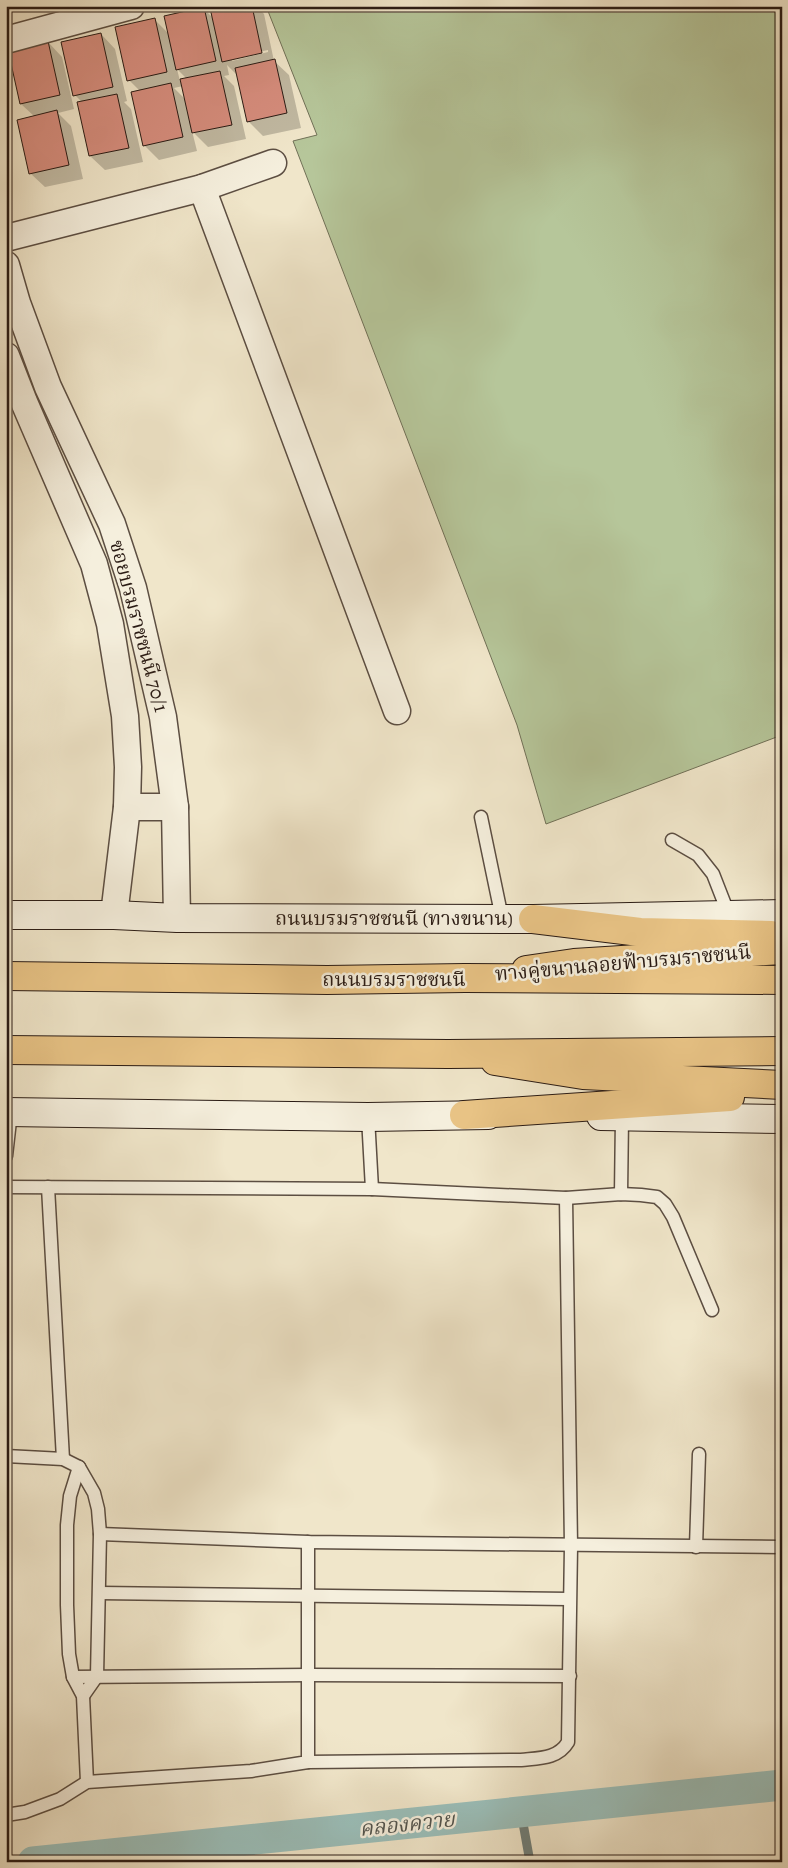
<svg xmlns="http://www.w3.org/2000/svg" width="788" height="1868" font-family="Alegreya,'Noto Serif Thai',serif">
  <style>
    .green { fill: #b6c69a; stroke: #707057 }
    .shadow { fill: #0003; fill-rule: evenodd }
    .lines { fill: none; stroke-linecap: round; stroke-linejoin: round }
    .stream { stroke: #6e7d78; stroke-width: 9 }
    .canal { stroke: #9bbfba; stroke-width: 31 }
    .building { fill: #d58c7c; stroke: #2a1b14 }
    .service-casing { stroke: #5c4e42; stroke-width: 15 }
    .minor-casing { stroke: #5c4e42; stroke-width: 29 }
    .secondary-casing { stroke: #2a1b14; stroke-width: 30 }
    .primary-casing { stroke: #2a1b14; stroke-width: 30 }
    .trunk-casing { stroke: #2a1b14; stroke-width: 30 }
    .service { stroke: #f5efdd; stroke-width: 12 }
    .minor { stroke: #f5efdd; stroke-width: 26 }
    .secondary { stroke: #f5efdd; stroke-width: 28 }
    .primary { stroke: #e8c385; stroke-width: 28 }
    .trunk { stroke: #e8c385; stroke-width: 28 }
    .labels { text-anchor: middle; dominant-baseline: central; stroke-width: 5; stroke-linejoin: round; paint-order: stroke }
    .street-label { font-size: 20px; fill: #2a1b14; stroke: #f5efdd }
    .water-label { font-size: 21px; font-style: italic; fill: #52544e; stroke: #f5efdd }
  </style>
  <rect width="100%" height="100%" fill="#f0e6ca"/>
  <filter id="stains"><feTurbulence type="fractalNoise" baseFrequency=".004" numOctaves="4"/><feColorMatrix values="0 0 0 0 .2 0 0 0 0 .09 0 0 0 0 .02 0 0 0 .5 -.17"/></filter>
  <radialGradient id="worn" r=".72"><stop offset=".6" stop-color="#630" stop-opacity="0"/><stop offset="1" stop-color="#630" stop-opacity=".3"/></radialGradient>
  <polygon class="green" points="266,6 782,6 782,735 546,824 517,725 293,141 317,135"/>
  <g class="shadow">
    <path d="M 223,6 L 256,6 L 264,14 L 274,61 L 289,75 L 301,128 L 263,136 L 248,121 L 238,76 L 227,65 L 229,75 L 224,76 L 234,86 L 246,139 L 208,147 L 192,131 L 197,151 L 159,160 L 144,145 L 140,91 L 129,80 L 155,20 L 169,34 L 203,8 L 214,19 ZM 268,50 L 268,52 L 232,61 L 232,58 ZM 177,69 L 187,79 L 180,81 ZM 183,86 L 186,100 L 174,88 Z"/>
    <polygon points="101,34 115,49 127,101 124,102 131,109 143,162 105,170 90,156 82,102 75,95"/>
    <polygon points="48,42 62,57 74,109 58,113 71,126 83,179 45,187 30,173 35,117 21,104"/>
  </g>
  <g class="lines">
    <polyline class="stream" points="521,1812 530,1862"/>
    <polyline class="canal" points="33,1862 782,1785"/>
  </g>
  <g class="building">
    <polygon points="217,6 252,6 262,53 222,62 210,8"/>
    <polygon points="204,7 216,61 176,70 164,16"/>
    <polygon points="155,18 167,72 127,81 115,27"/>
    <polygon points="101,33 113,87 73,96 61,42"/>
    <polygon points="48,41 60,95 20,104 8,50"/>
    <polygon points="275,59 287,113 247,122 235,68"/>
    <polygon points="220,71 232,125 192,133 180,79"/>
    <polygon points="171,83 183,137 143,146 131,92"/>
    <polygon points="117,94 129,148 89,156 77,102"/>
    <polygon points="57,110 69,165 29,174 17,120"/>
  </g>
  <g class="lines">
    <defs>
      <g id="service">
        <polyline points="481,817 502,918"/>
        <polyline points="672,840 698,855 713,874 729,915"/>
        <polyline points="6,1156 11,1112"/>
        <polyline points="6,1187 372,1189 368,1117"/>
        <polyline points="48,1187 63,1459"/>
        <polyline points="372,1189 566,1198 621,1194 641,1195 657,1197 665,1204 673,1217 712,1310"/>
        <polyline points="621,1194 622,1117"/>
        <polyline points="6,1456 63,1459 79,1467 94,1493 98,1509 100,1534 97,1676 83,1696"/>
        <polyline points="79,1467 70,1496 67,1525 67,1605 69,1654 73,1677 83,1696 87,1782"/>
        <polyline points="100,1534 308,1542 782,1547"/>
        <polyline points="696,1547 699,1454"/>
        <polyline points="100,1593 569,1599"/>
        <polyline points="73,1677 308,1675 570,1676"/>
        <path d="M 308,1762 L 521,1760 C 539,1758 558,1759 568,1742 L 571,1546 L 566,1198"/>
        <polyline points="6,1815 25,1812 60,1799 87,1782 251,1771 308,1762 308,1542"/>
      </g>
      <g id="minor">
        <polyline points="6,40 131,6"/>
        <polyline points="202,188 397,711"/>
        <polyline points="6,238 202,188 273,163"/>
        <polyline points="6,265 17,303 48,387 112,524 133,588 163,717 175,807 177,918"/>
        <polyline points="6,356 24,402 94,564 110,624 125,716 128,767 127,807 114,915"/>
        <polyline points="127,807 175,807"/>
      </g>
      <g id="secondary">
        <polyline points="6,915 114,915 177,918 533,919 782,914"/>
        <polyline points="6,1112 368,1117 488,1115"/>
        <polyline points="601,1116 782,1119"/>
      </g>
      <g id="primary">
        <polyline points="533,919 640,932 771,935"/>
        <polyline points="526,970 574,963 782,950"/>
        <polyline points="495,1061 583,1075 782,1085"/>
        <polyline points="464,1115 730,1097"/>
      </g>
      <g id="trunk">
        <polyline points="6,976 327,980 465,978 782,980"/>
        <polyline points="6,1050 448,1054 782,1051"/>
      </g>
    </defs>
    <use href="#service" class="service-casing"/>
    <use href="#minor" class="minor-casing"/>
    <use href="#secondary" class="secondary-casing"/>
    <use href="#primary" class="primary-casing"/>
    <use href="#trunk" class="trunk-casing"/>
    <use href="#service" class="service"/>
    <use href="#minor" class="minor"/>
    <use href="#secondary" class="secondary"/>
    <use href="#primary" class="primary"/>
    <use href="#trunk" class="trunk"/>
  </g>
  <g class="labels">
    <g class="street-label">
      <text transform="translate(139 626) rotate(75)">ซอยบรมราชชนนี 70/1</text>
      <text x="394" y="918">ถนนบรมราชชนนี (ทางขนาน)</text>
      <text transform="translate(623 963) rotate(-5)">ทางคู่ขนานลอยฟ้าบรมราชชนนี</text>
      <text x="394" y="979">ถนนบรมราชชนนี</text>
    </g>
    <g class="water-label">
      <text transform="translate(407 1824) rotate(-6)">คลองควาย</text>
    </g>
  </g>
  <rect width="788" height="1868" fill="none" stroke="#f0e6ca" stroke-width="25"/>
  <rect x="8" y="8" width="773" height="1853" fill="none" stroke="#2a1b14" stroke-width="2.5"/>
  <rect x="12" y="12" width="763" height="1843" fill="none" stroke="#2a1b14"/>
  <rect width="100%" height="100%" filter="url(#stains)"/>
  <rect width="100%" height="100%" fill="url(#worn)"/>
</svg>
